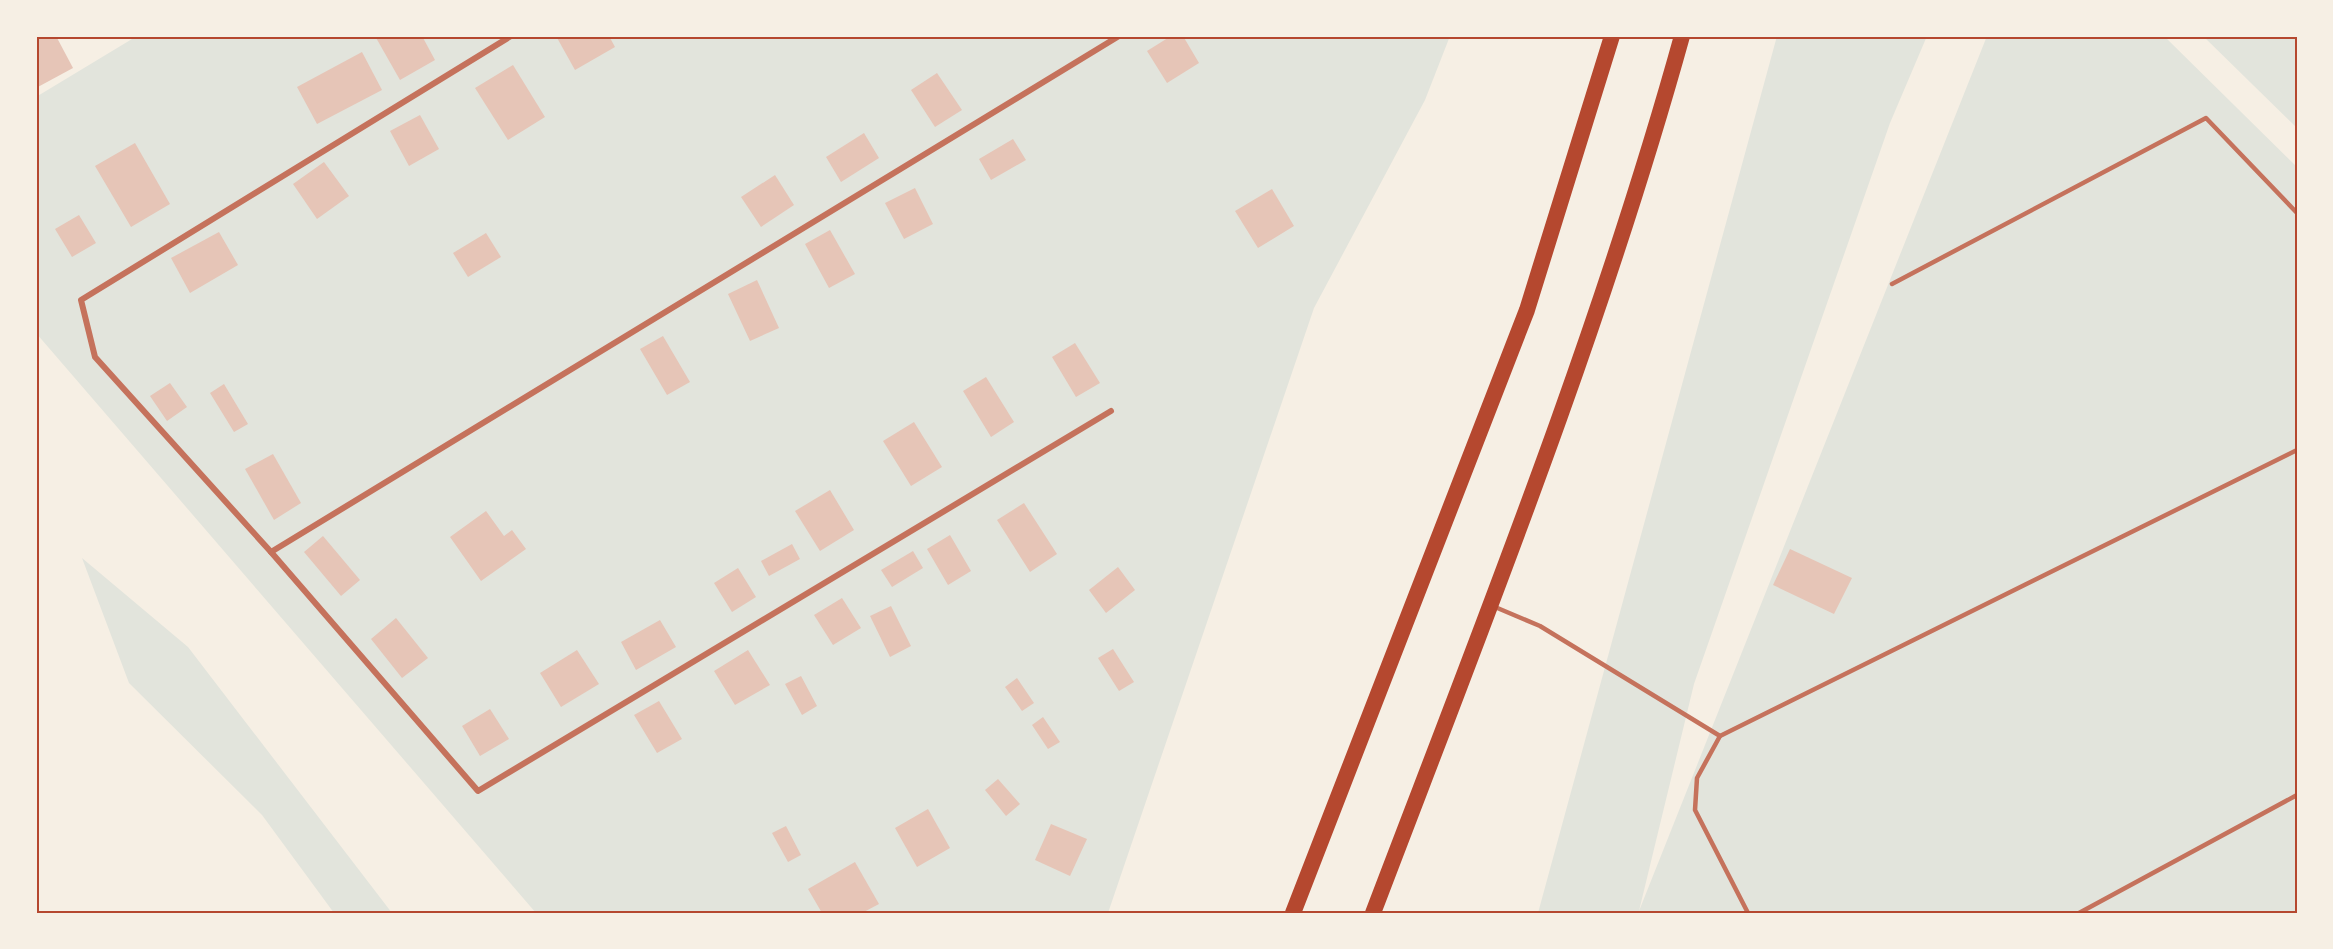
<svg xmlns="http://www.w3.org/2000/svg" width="2333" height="949" font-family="'Sofia Sans Condensed',sans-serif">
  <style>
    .green { fill: #e2e4dc }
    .building { fill: #e6c5b7 }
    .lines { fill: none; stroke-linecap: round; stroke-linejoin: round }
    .service { stroke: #c5725c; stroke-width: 4.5 }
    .minor { stroke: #c5725c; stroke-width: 6 }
    .trunk { stroke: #b5482f; stroke-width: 16 }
    .neatline { fill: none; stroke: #b5482f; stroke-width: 2 }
  </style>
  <rect width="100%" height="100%" fill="#f6efe4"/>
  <g class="green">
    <polygon points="137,36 1450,36 1425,100 1314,308 1108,913 536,913 36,333 36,97"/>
    <polygon points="1777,36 1927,36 1890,123 1694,684 1639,911 1987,36 2164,36 2297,167 2297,913 1538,913"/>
    <polygon points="2203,36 2297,36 2297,128"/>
    <polygon points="82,558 188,647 392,913 334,913 262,815 129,683"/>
  </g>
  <g class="building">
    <polygon points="36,36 56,36 73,68 36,88"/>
    <polygon points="375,36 422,36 435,60 400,80"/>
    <polygon points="556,36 609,36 615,47 575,70"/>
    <polygon points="1171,36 1183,36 1199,63 1167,83 1147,51"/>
    <polygon points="362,52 382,90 317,124 297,87"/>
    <polygon points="513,65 545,117 508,140 475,88"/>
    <polygon points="937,73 962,110 935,127 911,90"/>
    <polygon points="420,115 439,149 409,166 390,131"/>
    <polygon points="864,133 879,158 841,182 826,157"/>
    <polygon points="1013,139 1026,160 991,180 979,159"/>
    <polygon points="135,143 170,204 131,227 95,166"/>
    <polygon points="324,162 349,196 317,219 293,184"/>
    <polygon points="775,175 794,205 761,227 741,197"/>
    <polygon points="915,188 933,224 904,239 885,203"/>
    <polygon points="1272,189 1294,226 1258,248 1235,211"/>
    <polygon points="79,215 96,243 72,257 55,229"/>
    <polygon points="830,230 855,274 829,288 805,244"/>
    <polygon points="219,232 238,265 190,293 171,258"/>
    <polygon points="486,233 501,257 468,277 453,253"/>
    <polygon points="757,280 779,328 750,341 728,294"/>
    <polygon points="663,336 690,382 667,395 640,349"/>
    <polygon points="1075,343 1100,383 1076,397 1052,357"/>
    <polygon points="986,377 1014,422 991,437 963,391"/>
    <polygon points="170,383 187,407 167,421 150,396"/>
    <polygon points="224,384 248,424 234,432 210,393"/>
    <polygon points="914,422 942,467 911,486 883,441"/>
    <polygon points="273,454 301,503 274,520 245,469"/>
    <polygon points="830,490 854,530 820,551 795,511"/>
    <polygon points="1024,503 1057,554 1030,572 997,520"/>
    <polygon points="486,511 504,536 512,530 526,549 481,581 450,537"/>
    <polygon points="950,535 971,571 948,585 927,549"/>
    <polygon points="323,536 360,580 341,596 304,552"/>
    <polygon points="792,544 800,559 769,576 761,561"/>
    <polygon points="1790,549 1852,578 1834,614 1773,585"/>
    <polygon points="913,551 923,568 892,587 881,570"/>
    <polygon points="1118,567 1135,590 1106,613 1089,590"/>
    <polygon points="738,568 756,597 732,612 714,583"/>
    <polygon points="842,598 861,628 833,645 814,615"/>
    <polygon points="891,606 911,646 890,657 870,616"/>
    <polygon points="396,618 428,658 402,678 371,639"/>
    <polygon points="660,620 676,647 636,670 621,642"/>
    <polygon points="1113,649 1134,682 1119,691 1098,658"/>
    <polygon points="577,650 599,684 561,707 540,673"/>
    <polygon points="748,650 770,685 735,705 714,671"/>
    <polygon points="801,676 817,706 802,715 785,684"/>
    <polygon points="1017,678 1034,703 1022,711 1005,687"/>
    <polygon points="659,701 682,739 657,753 634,715"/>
    <polygon points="490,709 509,739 480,756 462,726"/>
    <polygon points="1043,717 1060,742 1048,749 1032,725"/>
    <polygon points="998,779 1020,804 1006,816 985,790"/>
    <polygon points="928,809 950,848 917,867 895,828"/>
    <polygon points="1051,824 1087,839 1070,876 1035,860"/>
    <polygon points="786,826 801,855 788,862 772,833"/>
    <polygon points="855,862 879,904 862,913 822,913 808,889"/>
  </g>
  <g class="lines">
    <g class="service">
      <polyline points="1892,284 2206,118 2297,213"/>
      <polyline points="1495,607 1540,626 1720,736 1697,778 1695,810 1748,913"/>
      <polyline points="1720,736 2297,450"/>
      <polyline points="2079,913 2297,795"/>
    </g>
    <g class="minor">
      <polyline points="1111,411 478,791 271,552 1119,36"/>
      <polyline points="271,552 95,357 81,300 511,36"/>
    </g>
    <g class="trunk">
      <polyline points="1293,913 1527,310 1612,36"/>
      <path d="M 1373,913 C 1483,624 1599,335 1682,36"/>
    </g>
  </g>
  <rect width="2333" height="949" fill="none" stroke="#f6efe4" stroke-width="75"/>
  <rect x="38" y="38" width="2258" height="874" class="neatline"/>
</svg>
